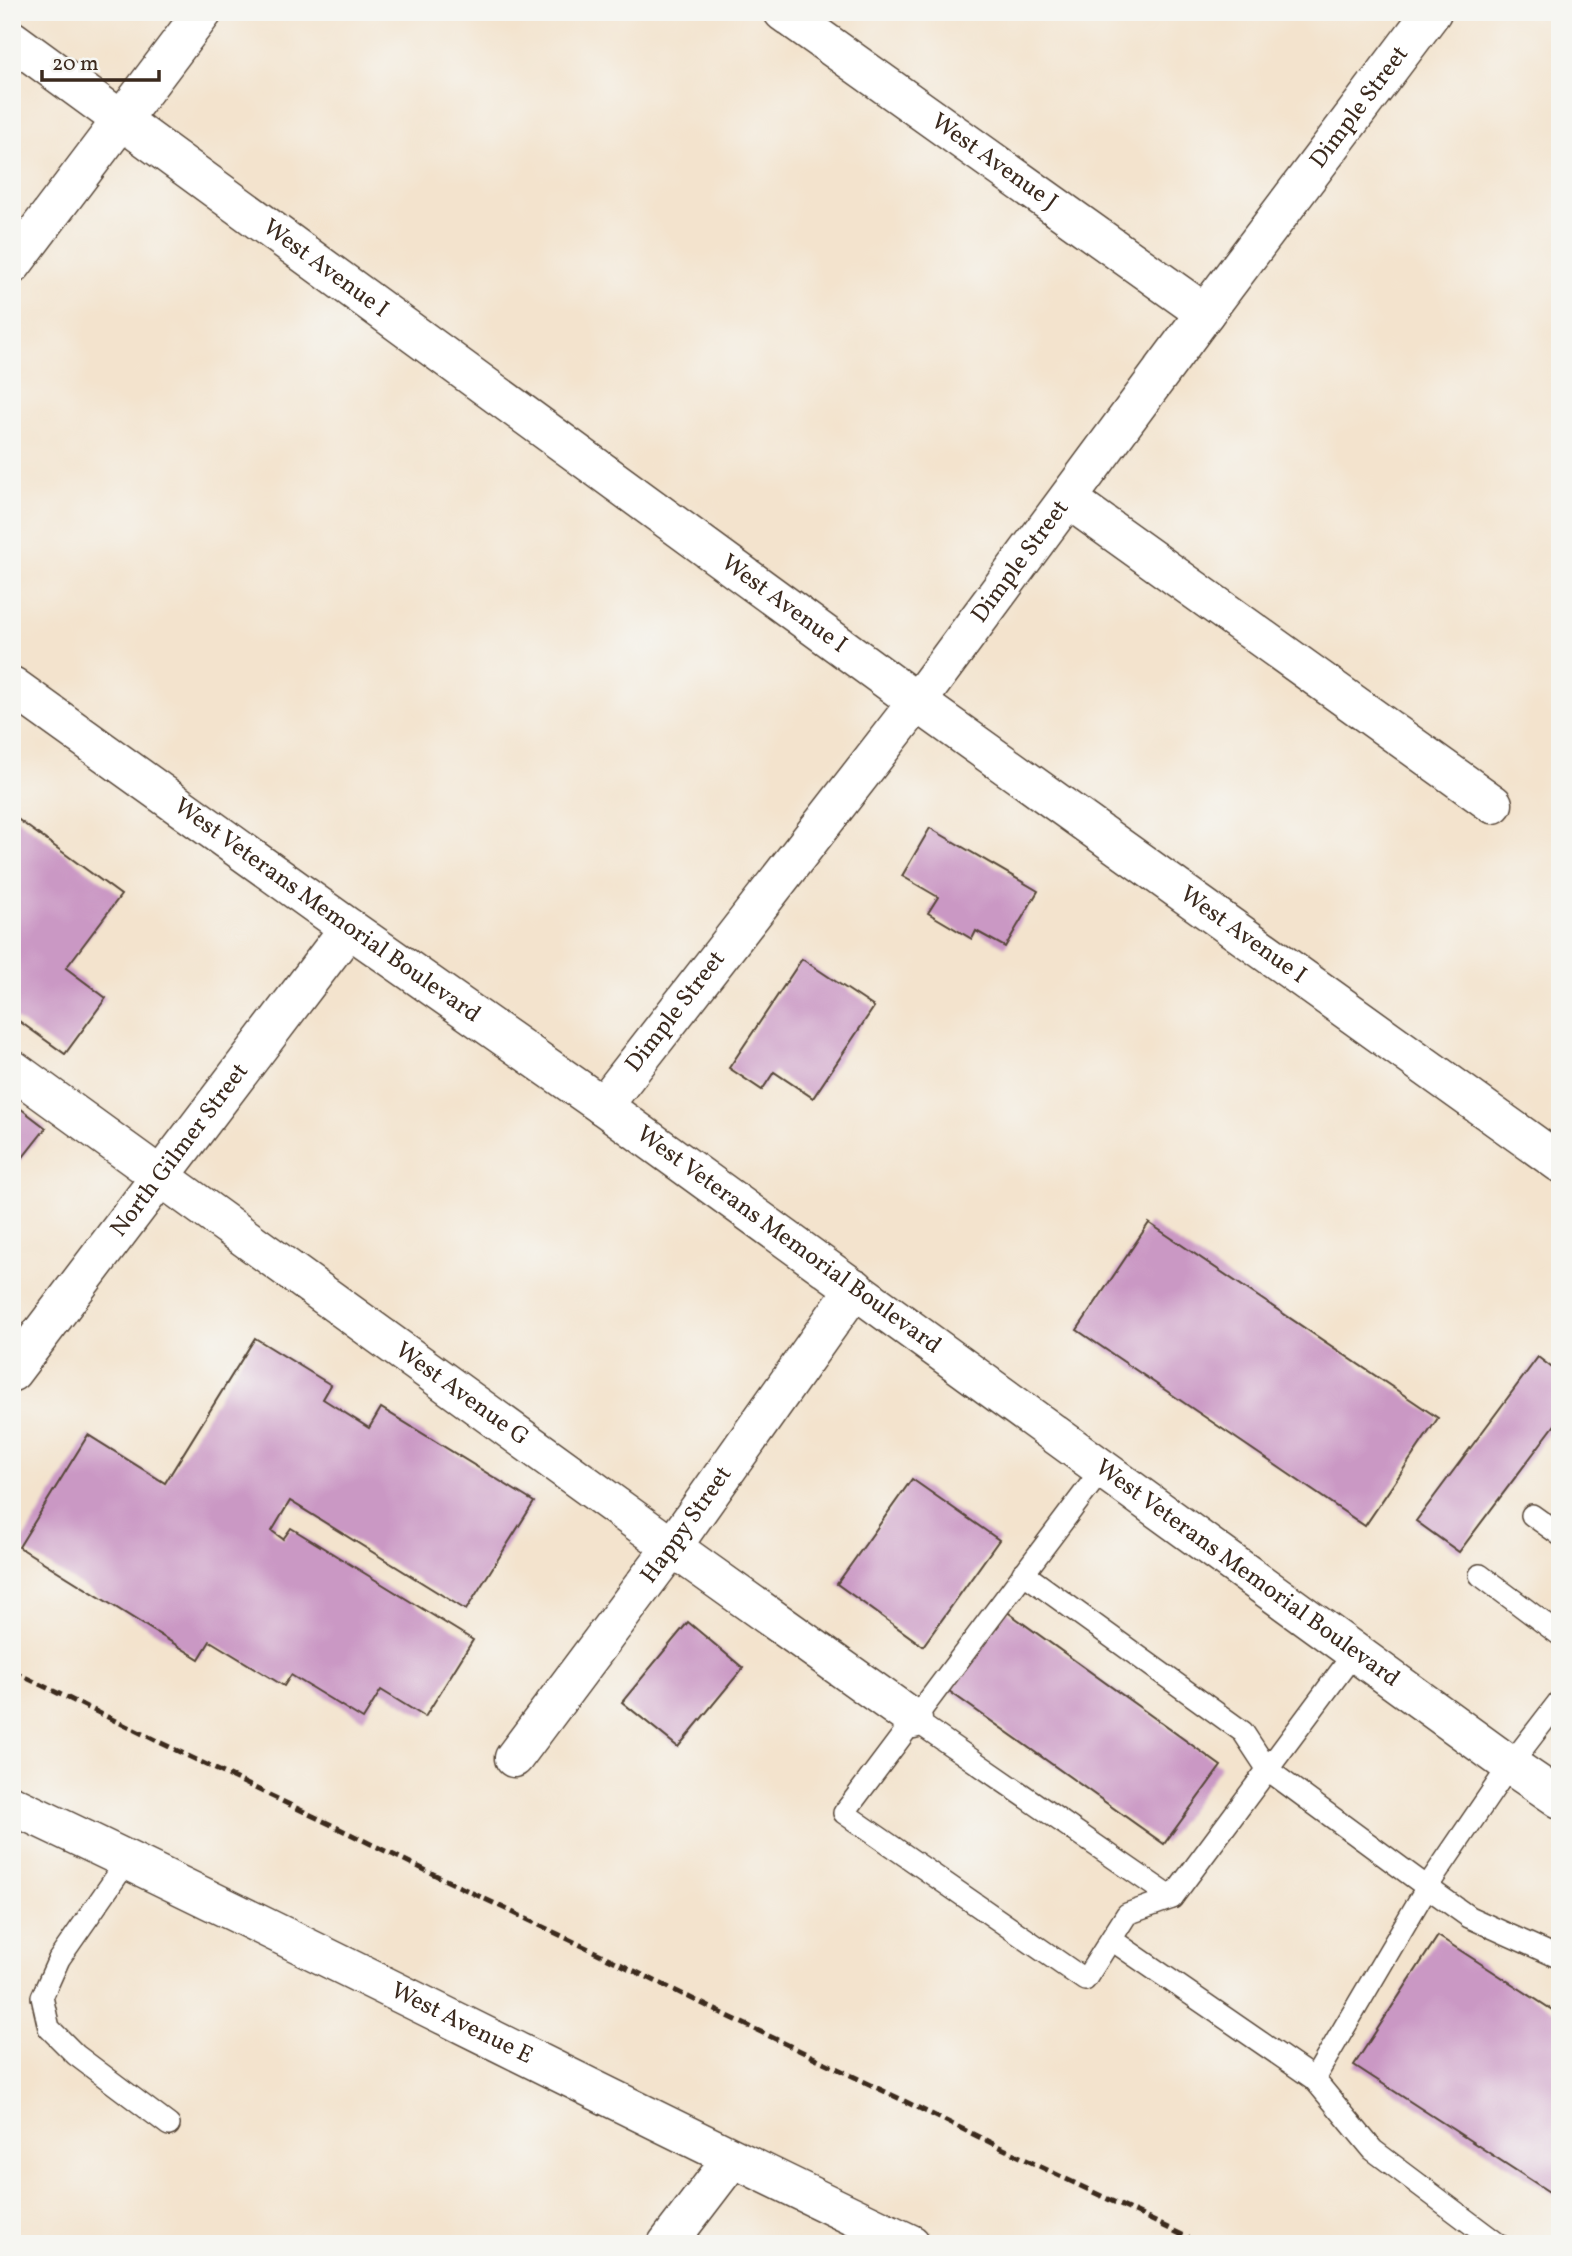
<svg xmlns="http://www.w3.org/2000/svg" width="1572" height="2256" font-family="Vollkorn,serif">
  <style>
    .building { fill: #ca98c4 }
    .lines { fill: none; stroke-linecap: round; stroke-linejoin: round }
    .lane-casing { stroke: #574638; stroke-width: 24 }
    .street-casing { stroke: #574638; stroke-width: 41 }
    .secondary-casing { stroke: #574638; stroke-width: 41 }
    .primary-casing { stroke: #574638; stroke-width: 41 }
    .lane { stroke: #fff; stroke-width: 21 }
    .street { stroke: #fff; stroke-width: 38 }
    .secondary { stroke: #fff; stroke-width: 38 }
    .primary { stroke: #fff; stroke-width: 38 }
    .rail { stroke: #3b2a1e; stroke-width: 5; stroke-dasharray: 10 5; stroke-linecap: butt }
    .labels { text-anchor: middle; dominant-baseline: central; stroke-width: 5; stroke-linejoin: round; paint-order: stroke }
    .street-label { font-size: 24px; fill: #3b2a1e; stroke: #f6f6f2 }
  </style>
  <rect width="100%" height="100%" fill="#f6f6f2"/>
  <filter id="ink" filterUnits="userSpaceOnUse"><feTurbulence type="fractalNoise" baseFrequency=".0143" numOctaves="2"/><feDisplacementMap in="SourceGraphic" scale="14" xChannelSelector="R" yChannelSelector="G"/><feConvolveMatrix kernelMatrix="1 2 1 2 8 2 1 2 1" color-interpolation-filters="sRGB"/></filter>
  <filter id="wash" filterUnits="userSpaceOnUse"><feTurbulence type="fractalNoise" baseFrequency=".00686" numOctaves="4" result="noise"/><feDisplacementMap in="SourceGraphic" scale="28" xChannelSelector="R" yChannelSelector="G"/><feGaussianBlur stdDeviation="1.57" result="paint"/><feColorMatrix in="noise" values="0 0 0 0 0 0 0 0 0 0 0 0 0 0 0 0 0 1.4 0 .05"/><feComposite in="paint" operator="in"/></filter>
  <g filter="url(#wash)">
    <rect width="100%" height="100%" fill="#f3e3cd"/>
    <g id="blocks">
      <g class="building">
        <polygon points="12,815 121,895 66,968 106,998 65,1054 12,1016"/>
        <polygon points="930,828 1038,891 1005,947 976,931 972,939 928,913 938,897 902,876"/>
        <polygon points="802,959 874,1007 813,1098 774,1072 762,1090 729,1068"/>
        <polygon points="12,1102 46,1128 12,1171"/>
        <polygon points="1149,1223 1438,1418 1365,1526 1077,1330"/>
        <polygon points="255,1338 331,1385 323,1399 369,1428 381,1408 534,1502 466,1610 290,1501 272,1531 283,1539 291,1528 473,1640 425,1717 381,1690 363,1719 291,1675 284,1686 210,1641 199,1659 19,1547 88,1435 165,1483"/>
        <polygon points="1538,1357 1560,1374 1560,1418 1459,1552 1416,1521"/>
        <polygon points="912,1479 999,1540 923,1646 837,1584"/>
        <polygon points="1006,1611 1221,1766 1164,1844 949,1691"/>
        <polygon points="688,1622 743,1668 678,1747 622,1702"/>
        <polygon points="1438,1936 1560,2015 1560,2199 1354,2065"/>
      </g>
    </g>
  </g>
  <g filter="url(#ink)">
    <use href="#blocks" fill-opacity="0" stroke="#574638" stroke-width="2"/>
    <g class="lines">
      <defs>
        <g id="lane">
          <polyline points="1103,1468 844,1813 1085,1980 1127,1914 1172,1898 1355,1652"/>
          <polyline points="1532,1515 1560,1535"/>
          <polyline points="1023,1573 1243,1732 1268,1770 1427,1887 1314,2079"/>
          <polyline points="1480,1575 1560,1635"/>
          <polyline points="1560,1700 1510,1765 1427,1887 1469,1917 1560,1958"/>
          <polyline points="913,1719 1172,1898"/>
          <polyline points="128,1860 59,1959 42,1997 49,2028 76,2055 169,2125"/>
          <polyline points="1112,1940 1314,2079 1373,2150 1498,2244"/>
        </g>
        <g id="street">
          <path id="s1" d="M 783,12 L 1205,313"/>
          <path id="s2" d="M 12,40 L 917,702 L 1560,1163"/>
          <polyline points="12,265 203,12"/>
          <polyline points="1068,499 1493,804"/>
          <path id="s3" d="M 12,1069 L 672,1547 L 913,1719"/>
          <path id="s4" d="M 603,1106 L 917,702 L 1205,313 L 1432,12"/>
          <path id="s5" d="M 514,1758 L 672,1547 L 855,1288"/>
          <path id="s6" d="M 12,1805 C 314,1947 610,2101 911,2244"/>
          <polyline points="667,2244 732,2159"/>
        </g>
        <g id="secondary">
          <path id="s7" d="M 12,1372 L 349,928"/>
        </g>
        <g id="primary">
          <path id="s8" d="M 12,686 L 349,928 L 603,1106 L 1510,1765 L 1560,1799"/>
        </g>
      </defs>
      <use href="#lane" class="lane-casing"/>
      <use href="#street" class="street-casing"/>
      <use href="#secondary" class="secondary-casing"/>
      <use href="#primary" class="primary-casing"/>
      <use href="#lane" class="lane"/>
      <use href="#street" class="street"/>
      <use href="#secondary" class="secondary"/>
      <use href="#primary" class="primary"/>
      <polyline class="rail" points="12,1671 1201,2244"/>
    </g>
  </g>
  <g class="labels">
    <g class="street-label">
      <text stroke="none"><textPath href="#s4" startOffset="1253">Dimple Street</textPath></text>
      <text stroke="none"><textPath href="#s1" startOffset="259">West Avenue J</textPath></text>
      <text stroke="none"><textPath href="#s2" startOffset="388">West Avenue I</textPath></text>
      <text stroke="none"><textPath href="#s4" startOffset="686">Dimple Street</textPath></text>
      <text stroke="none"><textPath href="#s2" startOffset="956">West Avenue I</textPath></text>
      <text stroke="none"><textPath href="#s8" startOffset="387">West Veterans Memorial Boulevard</textPath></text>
      <text stroke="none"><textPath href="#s2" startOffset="1522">West Avenue I</textPath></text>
      <text stroke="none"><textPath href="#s4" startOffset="119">Dimple Street</textPath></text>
      <text stroke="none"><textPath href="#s7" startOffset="278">North Gilmer Street</textPath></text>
      <text stroke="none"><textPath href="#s8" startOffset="954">West Veterans Memorial Boulevard</textPath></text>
      <text stroke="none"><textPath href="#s3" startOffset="555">West Avenue G</textPath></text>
      <text stroke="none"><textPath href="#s5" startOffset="290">Happy Street</textPath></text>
      <text stroke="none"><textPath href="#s8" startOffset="1521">West Veterans Memorial Boulevard</textPath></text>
      <text stroke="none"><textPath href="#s6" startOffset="500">West Avenue E</textPath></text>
    </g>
  </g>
  <rect width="1572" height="2256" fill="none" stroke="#f6f6f2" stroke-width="42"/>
  <path d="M42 70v10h117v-10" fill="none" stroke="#3b2a1e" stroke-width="3.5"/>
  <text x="52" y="70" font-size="21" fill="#3b2a1e" stroke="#f6f6f2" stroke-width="5" paint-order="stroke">20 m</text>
</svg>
